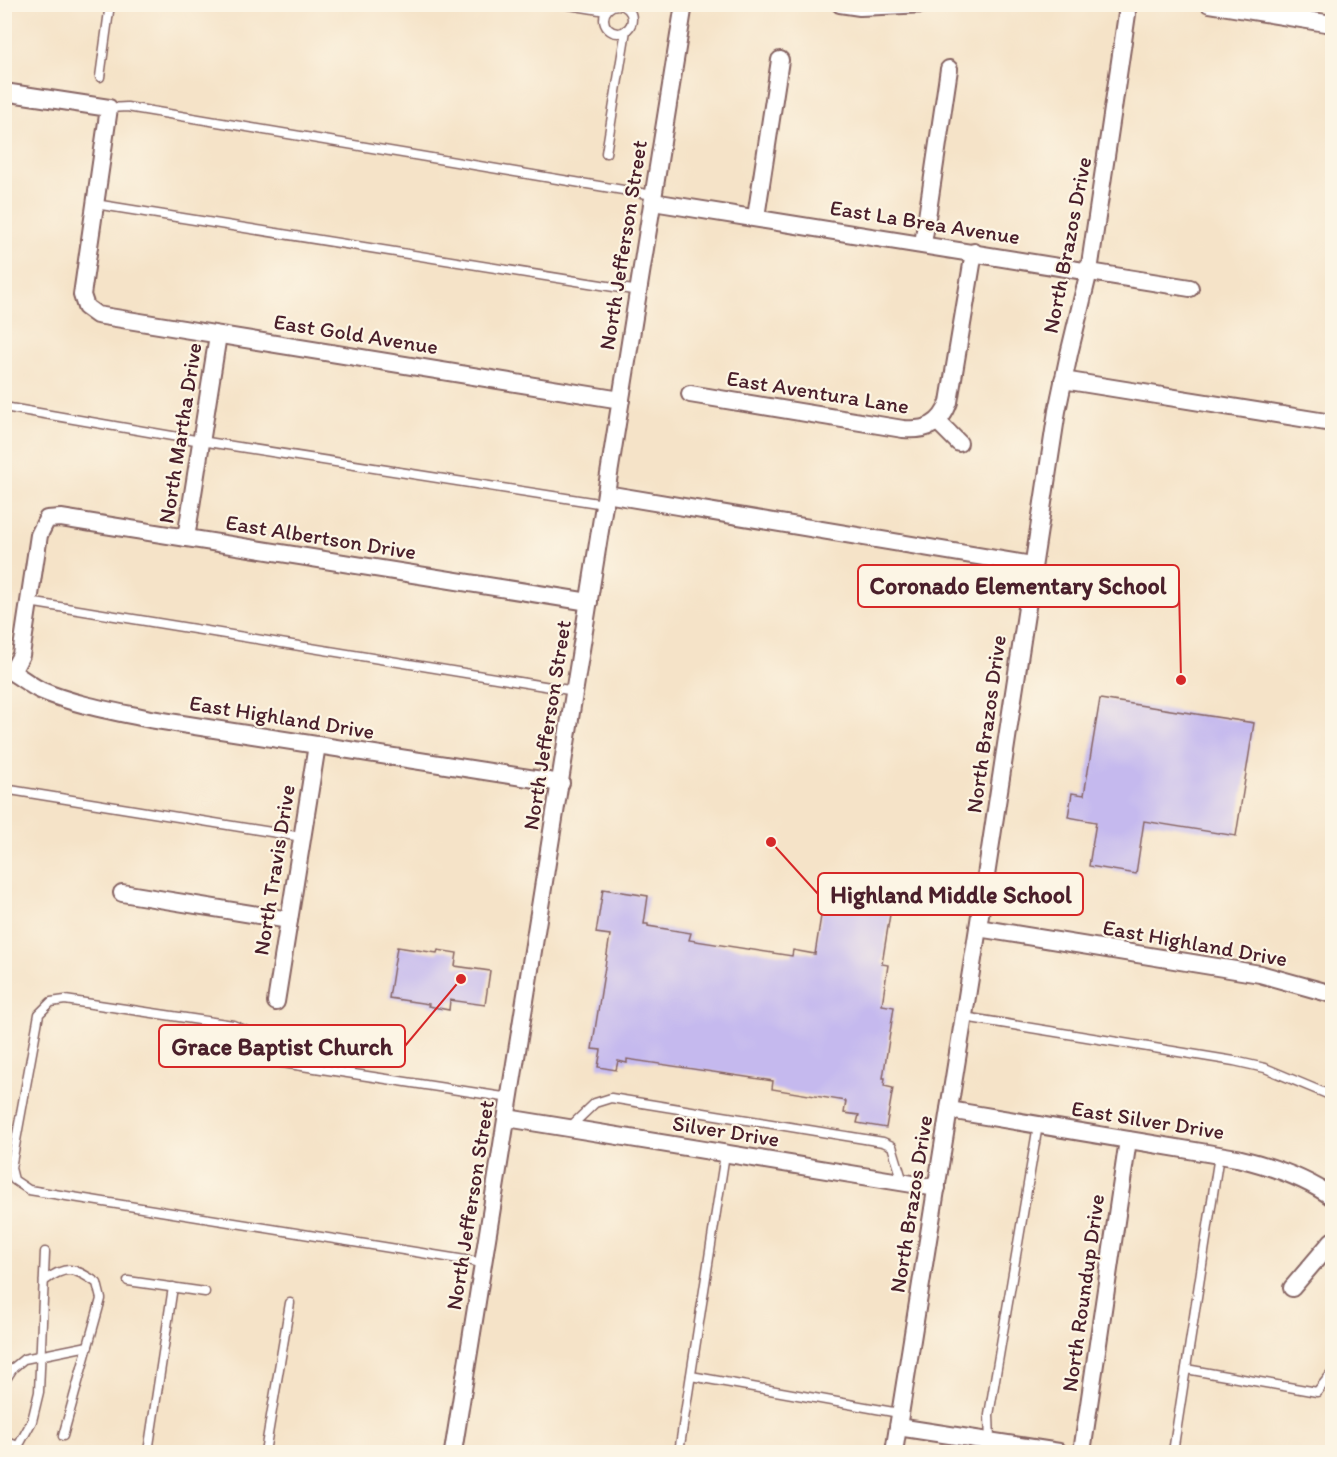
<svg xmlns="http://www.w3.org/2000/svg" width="1337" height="1457" font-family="Itim,sans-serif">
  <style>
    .building { fill: #c5b9ee }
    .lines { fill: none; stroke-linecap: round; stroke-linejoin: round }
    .lane-casing { stroke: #866462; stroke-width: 11 }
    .street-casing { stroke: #866462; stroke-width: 20 }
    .lane { stroke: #fff; stroke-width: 8 }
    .street { stroke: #fff; stroke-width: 16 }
    .labels { text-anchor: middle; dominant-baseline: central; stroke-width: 4.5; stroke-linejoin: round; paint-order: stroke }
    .street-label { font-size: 22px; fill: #4a1f2b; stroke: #fcf5e5 }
    .leader { fill: none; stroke: #d62828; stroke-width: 2 }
    .callout-dot { fill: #d62828; stroke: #fcf5e5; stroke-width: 2 }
    .callout { fill: #fcf5e5; stroke: #d62828; stroke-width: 2 }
    .callout-label { font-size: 24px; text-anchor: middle; font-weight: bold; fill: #4a1f2b }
  </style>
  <rect width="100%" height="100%" fill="#fcf5e5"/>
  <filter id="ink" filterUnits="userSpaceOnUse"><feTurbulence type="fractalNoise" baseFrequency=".0167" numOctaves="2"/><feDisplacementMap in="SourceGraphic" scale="12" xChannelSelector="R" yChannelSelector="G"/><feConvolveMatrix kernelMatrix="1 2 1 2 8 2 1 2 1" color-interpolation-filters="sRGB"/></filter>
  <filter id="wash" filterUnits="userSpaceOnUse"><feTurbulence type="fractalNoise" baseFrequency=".008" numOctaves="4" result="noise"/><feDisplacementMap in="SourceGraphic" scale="24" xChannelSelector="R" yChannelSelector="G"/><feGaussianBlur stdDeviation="1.35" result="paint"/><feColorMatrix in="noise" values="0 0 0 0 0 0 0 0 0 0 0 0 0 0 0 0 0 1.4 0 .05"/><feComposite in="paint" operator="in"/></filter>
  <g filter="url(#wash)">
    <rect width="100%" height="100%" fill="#f5e3c8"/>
    <g id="blocks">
      <g class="building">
        <polygon points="1100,699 1254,723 1236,836 1144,821 1136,874 1089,866 1096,822 1068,817 1072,793 1084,795"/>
        <polygon points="603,889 648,896 644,924 648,924 648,926 691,933 689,940 792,956 793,950 815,954 824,897 891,908 882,964 888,965 882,1005 894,1007 883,1078 885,1078 884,1086 893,1088 886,1128 857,1123 859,1115 844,1113 846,1101 772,1089 773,1081 627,1059 627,1063 618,1061 616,1070 598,1067 601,1050 592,1049 610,935 596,933"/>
        <polygon points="397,947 437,953 438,950 457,953 455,966 490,971 485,1005 450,1000 449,1010 428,1006 429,1004 389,998"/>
      </g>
    </g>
  </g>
  <g filter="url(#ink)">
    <use href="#blocks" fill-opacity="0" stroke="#866462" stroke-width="1.5"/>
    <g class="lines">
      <defs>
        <g id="lane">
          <polyline points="563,4 606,11"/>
          <circle cx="618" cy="19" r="14"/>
          <polyline points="100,77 110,4"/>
          <polyline points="109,108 127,107 653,195"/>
          <polyline points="606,153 626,30"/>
          <polyline points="95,204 639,291"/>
          <polyline points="4,407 201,441 604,504"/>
          <polyline points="29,602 575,691"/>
          <polyline points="4,789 302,837"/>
          <polyline points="964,1017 1234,1061 1265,1068 1332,1096"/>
          <polyline points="570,1127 595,1103 611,1098 883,1142 892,1146 903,1182"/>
          <polyline points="484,1263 29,1190 14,1180 11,1168 39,1014 51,1002 65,1000 233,1025 245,1030 259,1047 276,1062 510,1098"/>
          <path d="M 44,1281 C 66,1265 74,1267 97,1283 L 101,1299 L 63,1436"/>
          <polyline points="128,1281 205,1292"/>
          <polyline points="1186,1369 1317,1392 1332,1373"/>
          <polyline points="691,1376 899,1413"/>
          <polyline points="4,1382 13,1368 24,1359 88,1346"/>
          <polyline points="4,1441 18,1446"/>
          <polyline points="15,1452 32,1421 39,1392 45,1252"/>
          <polyline points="148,1452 173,1287"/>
          <polyline points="265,1452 290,1303"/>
          <polyline points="679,1452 725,1154"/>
          <polyline points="988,1452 990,1442 989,1415 1038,1125"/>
          <polyline points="1173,1452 1219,1155"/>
        </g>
        <g id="street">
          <polyline points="840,4 860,7 926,4"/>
          <polyline points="1209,4 1332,24"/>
          <polyline points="4,92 109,108 82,295 86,307 97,315 621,400"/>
          <polyline points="653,202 1190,288"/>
          <polyline points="756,217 780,60"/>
          <polyline points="923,244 949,69"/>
          <polyline points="1063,380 1332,423"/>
          <path d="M 690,394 L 903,429 C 926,431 941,425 949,402 L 974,252"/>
          <polyline points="938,422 959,443"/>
          <polyline points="606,494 1032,565"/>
          <polyline points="186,538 218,335"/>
          <path d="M 4,668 C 17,674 28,684 40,690 C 75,705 113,711 150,719 L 561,783"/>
          <polyline points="12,672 21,655 39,535 47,519 61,518 589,602"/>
          <polyline points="122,893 289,920"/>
          <polyline points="978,928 1260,974 1332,994"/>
          <polyline points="276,1002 317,745"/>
          <path d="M 949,1110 L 1237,1158 C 1271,1166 1304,1177 1332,1197"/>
          <polyline points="507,1118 937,1188"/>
          <polyline points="1292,1288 1332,1241"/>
          <polyline points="898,1427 1059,1452"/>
          <polyline points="453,1452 684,4"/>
          <polyline points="894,1452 978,928 1057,411 1069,354 1089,271 1127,14 1126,4"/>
          <polyline points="1082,1452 1128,1140"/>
        </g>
      </defs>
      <use href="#lane" class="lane-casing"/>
      <use href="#street" class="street-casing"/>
      <use href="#lane" class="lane"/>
      <use href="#street" class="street"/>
    </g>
  </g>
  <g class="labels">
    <g class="street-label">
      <text transform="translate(925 222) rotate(9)">East La Brea Avenue</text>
      <text transform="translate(623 245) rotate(-81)">North Jefferson Street</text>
      <text transform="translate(1067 245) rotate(-79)">North Brazos Drive</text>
      <text transform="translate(356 334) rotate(9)">East Gold Avenue</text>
      <text transform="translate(818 392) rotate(9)">East Aventura Lane</text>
      <text transform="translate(180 433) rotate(-81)">North Martha Drive</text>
      <text transform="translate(321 537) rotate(9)">East Albertson Drive</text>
      <text transform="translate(282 717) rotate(9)">East Highland Drive</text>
      <text transform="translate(986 724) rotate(-82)">North Brazos Drive</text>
      <text transform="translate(547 725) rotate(-81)">North Jefferson Street</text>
      <text transform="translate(274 870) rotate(-81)">North Travis Drive</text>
      <text transform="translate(1195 943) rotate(10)">East Highland Drive</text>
      <text transform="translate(1148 1120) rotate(9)">East Silver Drive</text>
      <text transform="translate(726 1131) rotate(9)">Silver Drive</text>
      <text transform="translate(911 1204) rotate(-81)">North Brazos Drive</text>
      <text transform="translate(470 1205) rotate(-81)">North Jefferson Street</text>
      <text transform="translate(1083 1293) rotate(-82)">North Roundup Drive</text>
    </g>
  </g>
  <path class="leader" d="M1181 680L1179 586M771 842L818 894M461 979L405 1046"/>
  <g class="callout-dot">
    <circle cx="1181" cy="680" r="6"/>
    <circle cx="771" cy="842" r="6"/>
    <circle cx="461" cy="979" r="6"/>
  </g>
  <g class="callout">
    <rect x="858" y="565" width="321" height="42" rx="6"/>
    <rect x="818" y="873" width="265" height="42" rx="6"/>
    <rect x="159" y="1025" width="246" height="42" rx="6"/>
  </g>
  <g class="callout-label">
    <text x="1018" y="594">Coronado Elementary School</text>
    <text x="951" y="903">Highland Middle School</text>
    <text x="282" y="1055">Grace Baptist Church</text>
  </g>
  <rect width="1337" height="1457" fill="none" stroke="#fcf5e5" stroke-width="24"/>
</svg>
